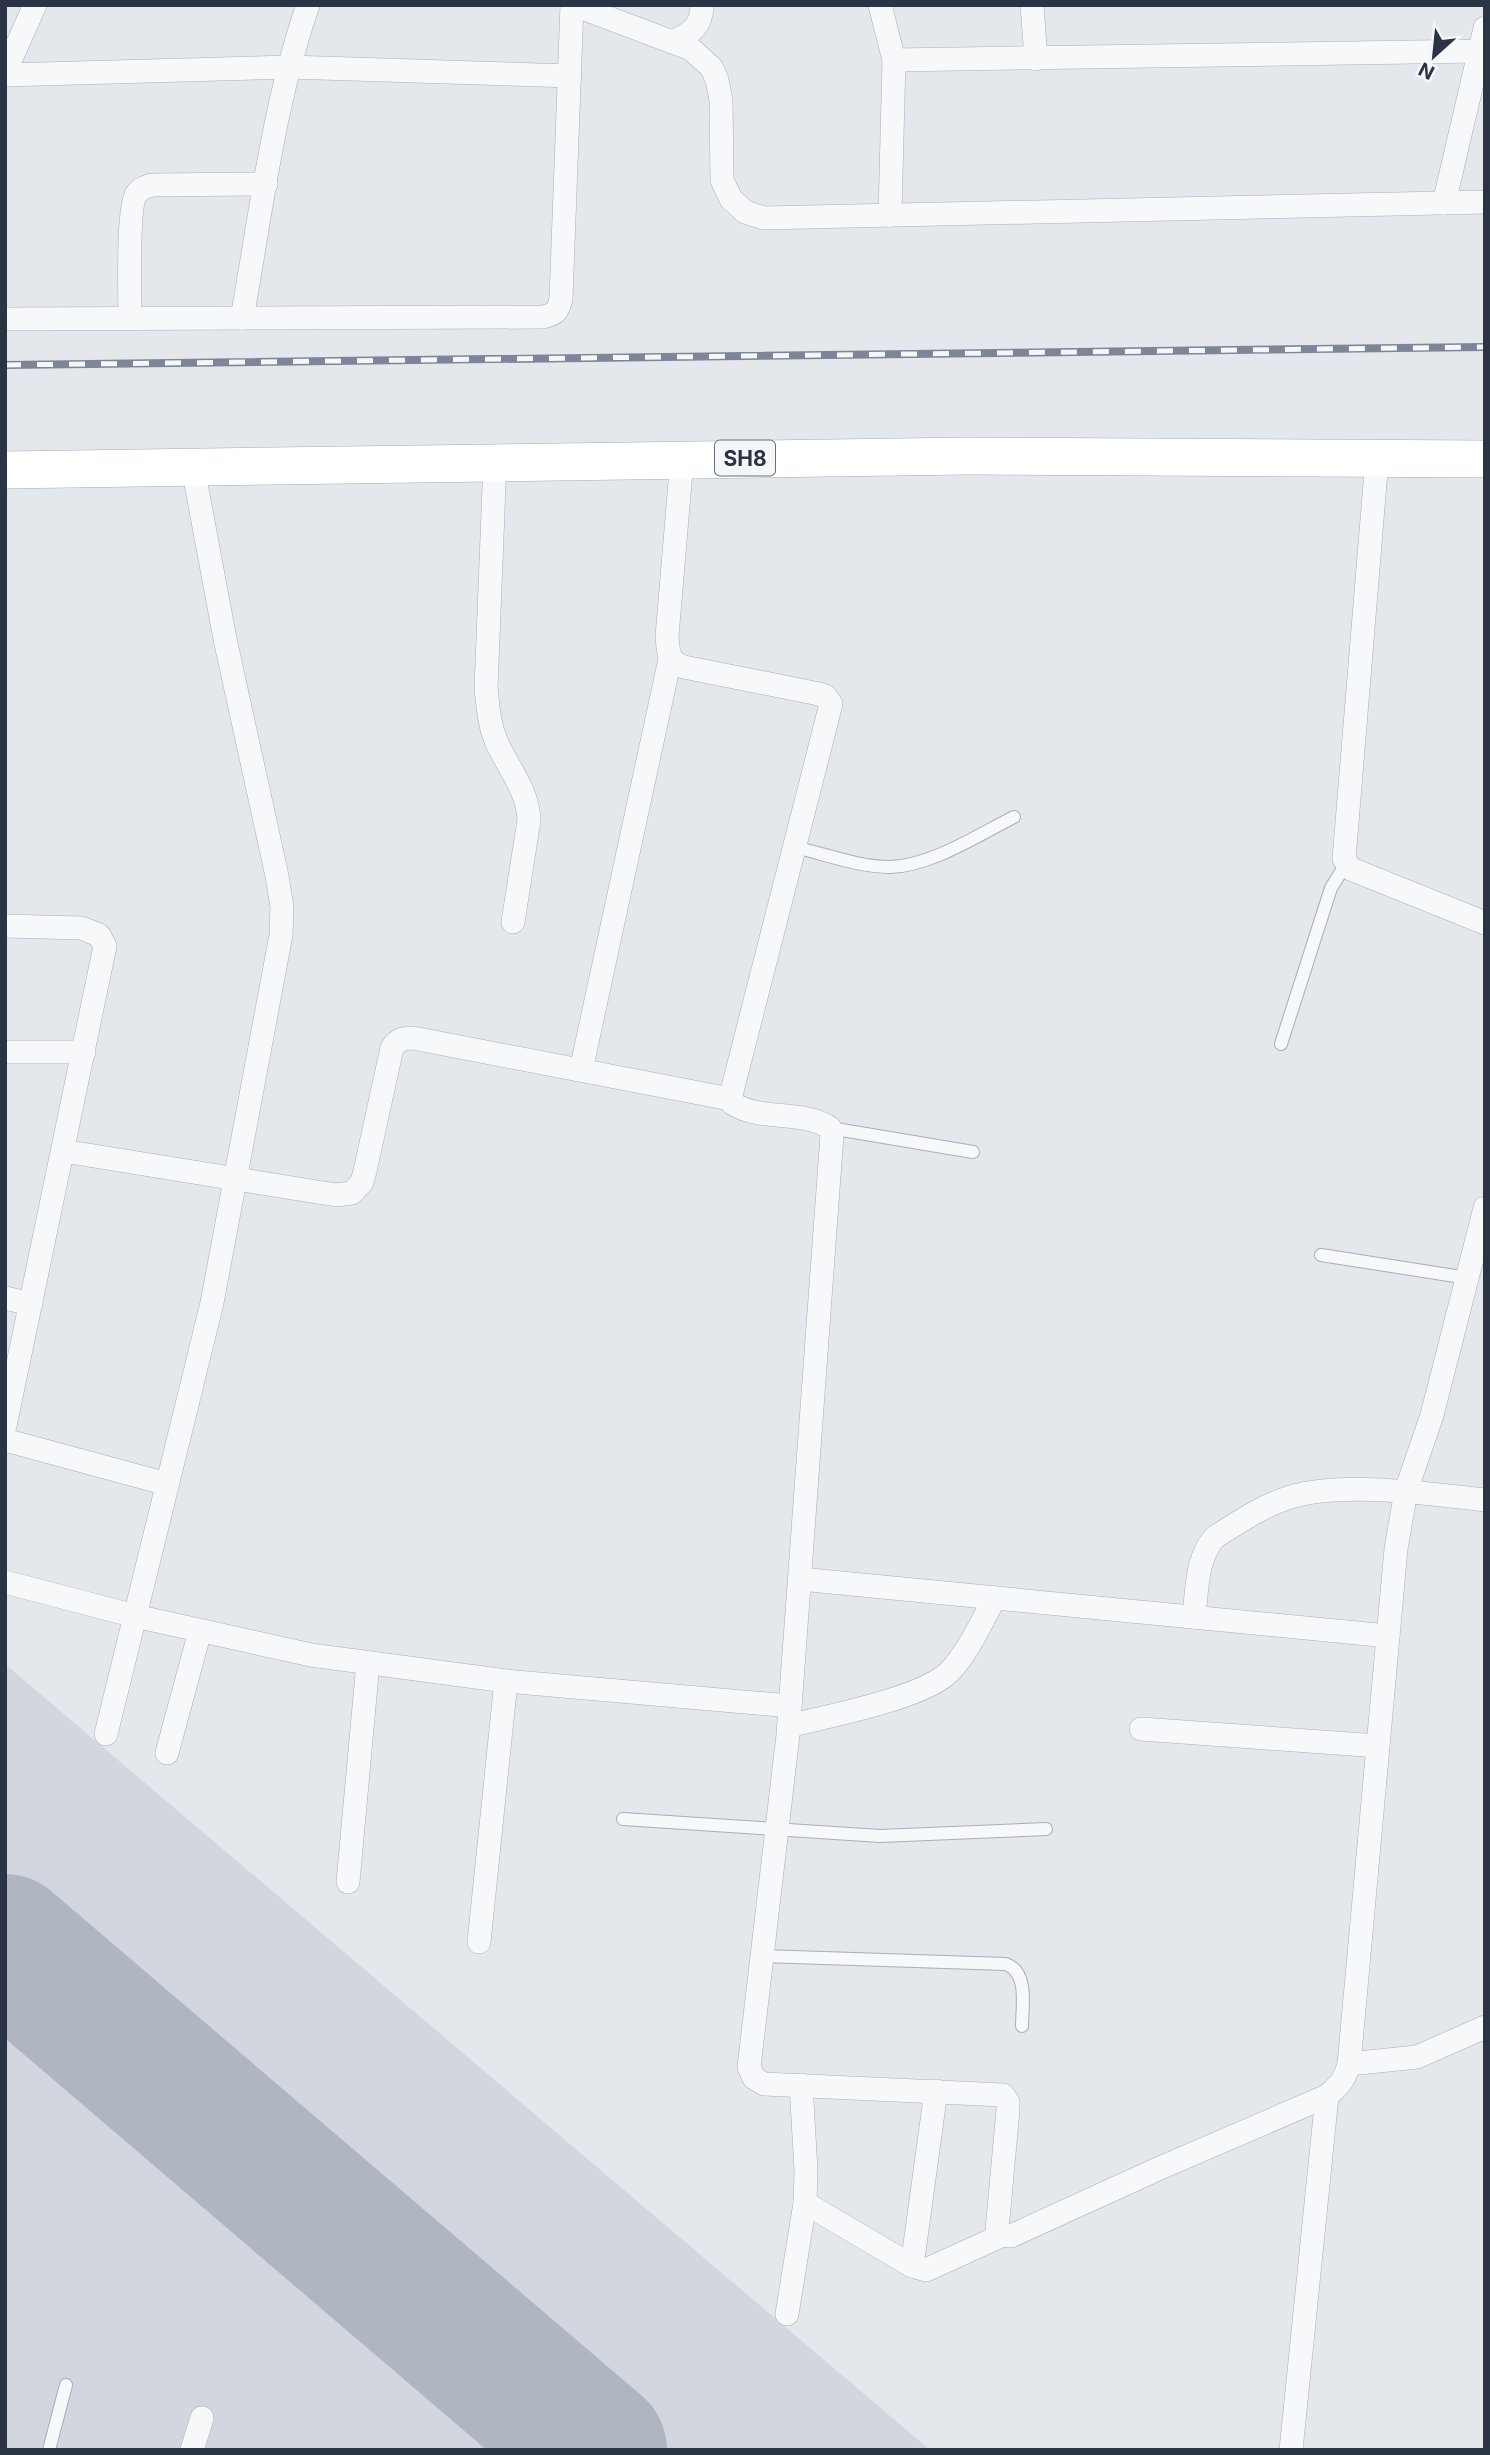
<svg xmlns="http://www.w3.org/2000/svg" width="1490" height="2455" font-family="Inter,sans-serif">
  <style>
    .built { fill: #d2d6de }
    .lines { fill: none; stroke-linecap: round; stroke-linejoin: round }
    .runway { stroke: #b0b6c1; stroke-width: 142 }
    .service-casing { stroke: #a9aeb7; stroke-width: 14 }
    .minor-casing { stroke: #a9aeb7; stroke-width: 24 }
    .primary-casing { stroke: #a3abb8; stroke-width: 38 }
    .service { stroke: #f7f8fa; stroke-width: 12 }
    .minor { stroke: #f7f8fa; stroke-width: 23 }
    .primary { stroke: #fff; stroke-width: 37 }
    .rail-casing { stroke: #7d8696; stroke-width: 8 }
    .rail { stroke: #f4f6f9; stroke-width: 5; stroke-dasharray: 16; stroke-linecap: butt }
    .labels { text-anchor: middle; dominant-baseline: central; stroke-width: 6; stroke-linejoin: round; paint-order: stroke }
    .shield { fill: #f4f6f9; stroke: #676e7b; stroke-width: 2 }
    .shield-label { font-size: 21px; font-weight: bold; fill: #2b3445 }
  </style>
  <rect width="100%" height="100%" fill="#e4e7ec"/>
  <polygon class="built" points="5,1664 930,2450 5,2450"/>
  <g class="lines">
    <polyline class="runway" points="5,1945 596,2450"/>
    <defs>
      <g id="service">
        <path d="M 794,847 C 825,854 859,867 890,867 C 931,866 978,835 1014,817"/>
        <polyline points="1281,1044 1331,888 1346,864"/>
        <polyline points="830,1128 973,1152"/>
        <polyline points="1321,1255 1468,1278"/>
        <polyline points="623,1819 880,1836 1046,1829"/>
        <path d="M 762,1956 L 1006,1964 C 1029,1973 1022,2006 1022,2026"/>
        <polyline points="49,2450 66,2385"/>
      </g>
      <g id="minor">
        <polyline points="574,5 691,49 712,68 717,80 721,100 722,180 731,199 745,212 764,218 1485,202"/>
        <polyline points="880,5 894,60 890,215"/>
        <polyline points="1032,5 1036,59"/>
        <path d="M 672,42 C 690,34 702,27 702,5"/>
        <polyline points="894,60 1479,51"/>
        <polyline points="5,72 35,5"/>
        <polyline points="5,75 289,67 570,76"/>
        <polyline points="1444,203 1485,28"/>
        <path d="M 130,318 C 130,297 127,205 137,193 C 141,188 146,187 152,185 L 266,184"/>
        <path d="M 242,318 C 261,213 273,106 308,5"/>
        <path d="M 5,319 L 543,317 C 556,314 558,311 561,299 L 572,5"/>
        <path d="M 682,459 L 667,636 C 668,651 668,662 684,667 L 819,694 L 825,696 L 831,704 L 730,1099 L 732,1103 C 760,1122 802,1109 830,1128 L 832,1135 L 788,1735 L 749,2067 L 754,2078 L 764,2084 L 1003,2095 L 1008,2102 L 1008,2110 L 997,2230 L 1003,2235 L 1011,2236 L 1160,2168 L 1327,2096 C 1339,2086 1345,2079 1349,2064 L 1396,1549 L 1406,1491 L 1432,1415 L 1485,1208"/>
        <polyline points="1377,459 1344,859 1351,869 1485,923"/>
        <path d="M 495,461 L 486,688 C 488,707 489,725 497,743 C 509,769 528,791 529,820 L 513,922"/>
        <polyline points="5,926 81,928 99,935 105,946 5,1426"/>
        <polyline points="5,1052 84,1052"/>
        <polyline points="581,1070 670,659"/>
        <path d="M 63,1151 L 336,1195 L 352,1193 L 362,1182 L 365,1171 L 392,1048 C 398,1039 403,1038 413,1038 L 730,1099"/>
        <polyline points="5,1298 31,1304"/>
        <polyline points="5,1440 167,1484"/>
        <polyline points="800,1579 1388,1636"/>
        <polyline points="5,1582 135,1616 311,1655 506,1681 790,1706"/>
        <path d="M 1194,1617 C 1197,1590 1196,1558 1215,1537 C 1239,1522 1264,1505 1291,1497 C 1345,1481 1429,1494 1485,1500"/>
        <path d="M 789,1726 C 828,1716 925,1698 950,1671 C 969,1651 981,1622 995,1598"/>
        <polyline points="1141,1729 1378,1746"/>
        <polyline points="106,1734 212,1303 281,935 282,907 277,876 225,639 193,468"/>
        <polyline points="167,1753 200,1631"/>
        <polyline points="348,1882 368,1663"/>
        <polyline points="479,1942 506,1681"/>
        <polyline points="1349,2064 1417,2057 1485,2027"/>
        <polyline points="805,2203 912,2266 926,2270 1003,2235"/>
        <polyline points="912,2266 936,2091"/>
        <polyline points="787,2314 805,2203 806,2170 801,2085"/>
        <polyline points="192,2450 202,2418"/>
        <polyline points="1291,2450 1327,2096"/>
      </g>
      <polyline id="primary" points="5,470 966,456 1485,459"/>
    </defs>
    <use href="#service" class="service-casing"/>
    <use href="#minor" class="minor-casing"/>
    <use href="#primary" class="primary-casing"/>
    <use href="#service" class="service"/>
    <use href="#minor" class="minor"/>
    <use href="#primary" class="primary"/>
    <defs>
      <polyline id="rail" points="5,365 1485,347"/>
    </defs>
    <use href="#rail" class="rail-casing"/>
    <use href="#rail" class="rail"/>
  </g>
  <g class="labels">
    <rect class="shield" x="715" y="440.5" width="60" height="35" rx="5"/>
    <g class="shield-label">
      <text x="745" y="458">SH8</text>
    </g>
  </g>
  <rect width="1490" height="2455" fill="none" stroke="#2b3445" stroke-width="14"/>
  <g transform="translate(1434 56) rotate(207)" stroke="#f4f6f9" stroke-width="5" paint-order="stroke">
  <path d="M0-5L12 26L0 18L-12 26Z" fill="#2b3445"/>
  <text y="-10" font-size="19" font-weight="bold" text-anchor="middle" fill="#2b3445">N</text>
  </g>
</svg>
